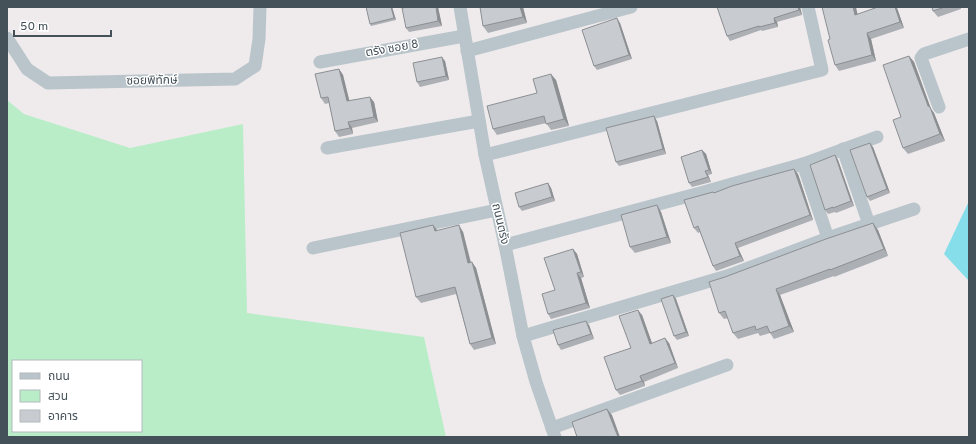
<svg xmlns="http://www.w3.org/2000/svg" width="976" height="444" font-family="Overpass,'Noto Sans Thai',sans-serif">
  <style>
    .green { fill: #b9edc8; fill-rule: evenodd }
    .water { fill: #86deea }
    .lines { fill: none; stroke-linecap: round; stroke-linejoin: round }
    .street { stroke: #bac5cb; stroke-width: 13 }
    .wall { fill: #acafb4 }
    .shaded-wall { fill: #8c8f92 }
    .building { fill: #c8ccd1; stroke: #8c8f92 }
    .labels { text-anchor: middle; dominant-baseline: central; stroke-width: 3; stroke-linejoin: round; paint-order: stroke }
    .street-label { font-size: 12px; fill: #445159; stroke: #fff }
  </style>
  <rect width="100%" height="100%" fill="#efebec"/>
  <path class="green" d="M 7,100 L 24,114 L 130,148 L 243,124 L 247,313 L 424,337 L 446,437 L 7,437 ZM 13,361 L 141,361 L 141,431 L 13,431 Z"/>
  <polygon class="water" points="969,201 969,281 944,254"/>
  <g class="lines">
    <g class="street">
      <polyline points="460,7 485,155 505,245 523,336 536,382 555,437"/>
      <polyline points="7,38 27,69 48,83 235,79 255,66 259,39 260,7"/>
      <polyline points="467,51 631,7"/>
      <polyline points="320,62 464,36"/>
      <polyline points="939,107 921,58 924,54 969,39"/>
      <polyline points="327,148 479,121"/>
      <polyline points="843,149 869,224"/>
      <polyline points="485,155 822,70 808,7"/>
      <polyline points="803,164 828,238"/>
      <polyline points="505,245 700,193 803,164 877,137"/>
      <polyline points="313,248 497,210"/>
      <polyline points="523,336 727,276 828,238 914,209"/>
      <polyline points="552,428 727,365"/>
    </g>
  </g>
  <g class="wall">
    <polygon points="392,7 396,20 371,26 370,24"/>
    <polygon points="409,7 438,7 442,26 409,32 406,28"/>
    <polygon points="480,7 523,7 527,23 488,33 483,26"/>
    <polygon points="717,7 800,7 802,15 777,22 778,27 762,31 761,30 730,41 727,36"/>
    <polygon points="932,7 961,7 961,9 938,17 933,11"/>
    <polygon points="897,8 904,28 871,39 876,61 839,71 835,65 830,39 858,14"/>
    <polygon points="620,23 632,59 597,70 594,66"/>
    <polygon points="909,56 914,62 931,109 934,113 945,141 908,154 903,148 901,117"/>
    <polygon points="445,61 449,80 420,87 417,82"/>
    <polygon points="339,69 343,75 349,101 374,102 378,122 352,128 353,134 339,137 335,131 329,103 325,104 321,98"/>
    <polygon points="556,80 569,126 551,130 546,123 497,135 493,129 537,93"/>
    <polygon points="657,121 666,154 619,166 616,162"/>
    <polygon points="873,147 890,193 870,201 867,197"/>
    <polygon points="702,150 706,154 712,174 708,175 711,182 692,187 689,183"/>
    <polygon points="835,155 838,160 854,206 836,213 835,212 828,214 825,210"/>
    <polygon points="798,174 813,220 738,248 744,261 716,271 713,266 700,232 698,233 694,228 715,193"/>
    <polygon points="548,183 551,188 555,201 522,211 519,207"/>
    <polygon points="657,205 661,212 671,243 635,253 630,247"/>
    <polygon points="878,230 888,256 834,277 834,276 780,295 794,332 774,339 770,333 760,336 758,333 738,339 733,333 728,318 724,319 719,313"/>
    <polygon points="437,231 463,232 471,262 476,268 496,344 474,350 470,344 456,294 421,303 416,297"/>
    <polygon points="573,249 577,254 584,277 581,278 590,308 551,319 548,314 555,290"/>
    <polygon points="673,295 676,299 689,336 677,340 674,336"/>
    <polygon points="642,315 652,343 669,343 678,368 644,382 645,386 620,395 616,390"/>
    <polygon points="589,325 594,339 561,350 558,345"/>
  </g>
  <g class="shaded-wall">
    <polygon points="391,7 392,7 396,20 394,18"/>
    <polygon points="436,7 438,7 442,26 438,21"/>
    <polygon points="520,7 523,7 527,23 523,17"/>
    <polygon points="798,7 800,7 802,15 799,10"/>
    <polygon points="853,7 856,7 859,21 855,15"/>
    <polygon points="895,7 897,7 897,8 904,28 900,22"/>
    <polygon points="617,18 620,23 632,59 629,55"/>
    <polygon points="774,18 777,22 778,27 775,23"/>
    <polygon points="867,33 871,39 876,61 872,55"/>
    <polygon points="909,56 914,62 931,109 934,113 945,141 940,134 928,106"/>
    <polygon points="442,57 445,61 449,80 446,76"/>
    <polygon points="339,69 343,75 351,107 347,101"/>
    <polygon points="551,74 556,80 569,126 564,119"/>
    <polygon points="370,97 374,102 378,122 374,117"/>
    <polygon points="654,116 657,121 666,154 663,149"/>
    <polygon points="348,122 352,128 353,134 350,128"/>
    <polygon points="870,143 873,147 890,193 887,189"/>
    <polygon points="702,150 706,154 712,174 709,170"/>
    <polygon points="835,155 838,160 854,206 851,201"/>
    <polygon points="794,169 798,174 813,220 810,215"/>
    <polygon points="705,171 708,175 711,182 708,177"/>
    <polygon points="548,183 551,188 555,201 552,197"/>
    <polygon points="657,205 661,212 671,243 667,237"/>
    <polygon points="873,223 878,230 888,256 884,249"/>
    <polygon points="433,225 438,231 435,231"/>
    <polygon points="459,225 463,232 472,269 468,263"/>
    <polygon points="735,243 738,248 744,261 740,256"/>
    <polygon points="573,249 577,254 584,277 581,272"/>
    <polygon points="472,262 476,268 496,344 492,338"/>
    <polygon points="577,273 581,278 590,308 586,303"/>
    <polygon points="776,289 780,295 794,332 789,326"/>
    <polygon points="673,295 676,299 689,336 686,332"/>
    <polygon points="638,310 642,315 654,349 650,344"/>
    <polygon points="586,321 589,325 594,339 591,334"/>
    <polygon points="665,338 669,343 678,368 675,363"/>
    <polygon points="640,376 644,382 645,386 642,381"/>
    <polygon points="607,409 612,415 620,437 618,437"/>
  </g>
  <g class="building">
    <polygon points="366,7 391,7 394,18 370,24"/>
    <polygon points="409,7 436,7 438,21 406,28 402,8"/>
    <polygon points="480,7 520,7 523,17 483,26"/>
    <polygon points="717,7 798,7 799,10 774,18 775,23 759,27 759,26 727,36"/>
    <polygon points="822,7 853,7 855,15 878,7 895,7 900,22 867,33 872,55 835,65 828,40 830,39"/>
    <polygon points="932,7 945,7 933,11"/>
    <polygon points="617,18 629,55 594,66 582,30"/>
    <polygon points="909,56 927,103 928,106 930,107 940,134 903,148 893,120 901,117 883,65"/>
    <polygon points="442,57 446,76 417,82 413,63"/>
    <polygon points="339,69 347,101 370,97 374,117 348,122 350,128 335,131 328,97 321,98 315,74"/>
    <polygon points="551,74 564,119 546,124 544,116 493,129 487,106 537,93 533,79"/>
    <polygon points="654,116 663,149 616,162 606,128"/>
    <polygon points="870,143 887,189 867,197 850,150"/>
    <polygon points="702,150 709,170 705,171 708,177 689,183 681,157"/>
    <polygon points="835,155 851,201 833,208 833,207 825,210 810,165"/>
    <polygon points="794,169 810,215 735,243 740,256 713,266 698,226 694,228 684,200 713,192 714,193 732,186"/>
    <polygon points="548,183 552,197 519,207 515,193"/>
    <polygon points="657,205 667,237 630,247 621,215"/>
    <polygon points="873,223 884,249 830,270 830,269 776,289 789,326 770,333 767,326 756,330 755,326 733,333 725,311 719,313 709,282 725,277 826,239"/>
    <polygon points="433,225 435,231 459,225 468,263 472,262 492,338 470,344 455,287 416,297 400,233"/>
    <polygon points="573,249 581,272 577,273 586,303 548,314 542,294 555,290 544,258"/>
    <polygon points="673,295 686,332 674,336 661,299"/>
    <polygon points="638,310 650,344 665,338 675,363 640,376 642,381 616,390 604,357 631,348 619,316"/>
    <polygon points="586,321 591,334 558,345 553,330"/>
    <polygon points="607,409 618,437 577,437 572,422"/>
  </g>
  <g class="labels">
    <g class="street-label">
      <text transform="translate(392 49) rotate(-10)">ตรัง ซอย 8</text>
      <text transform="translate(152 81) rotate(-1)">ซอยพิทักษ์</text>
      <text transform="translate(500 224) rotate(77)">ถนนตรัง</text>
    </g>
  </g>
  <rect width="976" height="444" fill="none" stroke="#445159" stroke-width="16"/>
  <rect x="12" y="360" width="130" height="72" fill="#ffffff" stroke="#b4b9bd"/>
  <rect x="20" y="373" width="20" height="6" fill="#bac5cb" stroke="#b4b9bd"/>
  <text x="48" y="380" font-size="12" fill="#445159">ถนน</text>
  <rect x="20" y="390" width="20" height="12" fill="#b9edc8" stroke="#b4b9bd"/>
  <text x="48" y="400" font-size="12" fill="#445159">สวน</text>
  <rect x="20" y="410" width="20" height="12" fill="#c8ccd1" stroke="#b4b9bd"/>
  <text x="48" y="420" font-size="12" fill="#445159">อาคาร</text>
  <path d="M14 30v6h97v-6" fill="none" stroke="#445159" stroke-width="2"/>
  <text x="20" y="30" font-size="12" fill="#445159" stroke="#ffffff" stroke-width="3" paint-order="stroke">50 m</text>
</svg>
